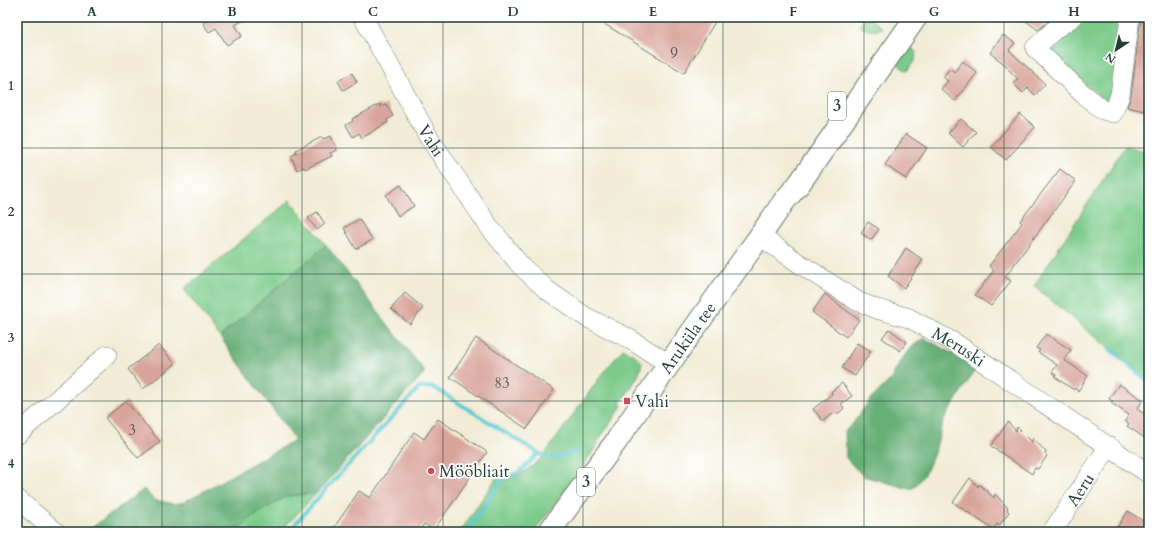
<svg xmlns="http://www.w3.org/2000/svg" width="1166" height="549" font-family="Cardo,serif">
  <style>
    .green { fill: #7dcb8b; stroke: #4e8460 }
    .forest { fill: #66af77; stroke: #427656 }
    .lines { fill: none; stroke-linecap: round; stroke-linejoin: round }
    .stream { stroke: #5cc9d0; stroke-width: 4 }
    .building { fill: #d9a59b }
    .minor-casing { stroke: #697a6d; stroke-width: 20 }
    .highway-casing { stroke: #697a6d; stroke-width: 24 }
    .minor { stroke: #fff; stroke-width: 19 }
    .highway { stroke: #fff; stroke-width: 22 }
    .grid { fill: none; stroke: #1f3d34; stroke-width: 1; stroke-opacity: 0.55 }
    .poi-dot { fill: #d1495b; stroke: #fff; stroke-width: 1.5 }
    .labels { text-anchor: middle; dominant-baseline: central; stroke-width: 3.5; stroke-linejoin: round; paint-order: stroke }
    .number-label { font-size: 15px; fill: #4e574e }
    .shield { fill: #fff; stroke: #627771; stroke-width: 1 }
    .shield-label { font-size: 16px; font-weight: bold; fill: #1f3d34 }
    .street-label { font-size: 17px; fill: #1f3d34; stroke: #fff }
    .poi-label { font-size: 17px; fill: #1f3d34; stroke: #fff; text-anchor: start }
    .neatline { fill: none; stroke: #1f3d34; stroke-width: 1.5 }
    .grid-label { font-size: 13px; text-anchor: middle; font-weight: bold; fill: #1f3d34 }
  </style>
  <rect width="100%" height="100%" fill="#fff"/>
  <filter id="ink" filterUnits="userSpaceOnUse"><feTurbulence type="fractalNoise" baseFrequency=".025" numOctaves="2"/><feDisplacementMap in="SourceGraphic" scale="8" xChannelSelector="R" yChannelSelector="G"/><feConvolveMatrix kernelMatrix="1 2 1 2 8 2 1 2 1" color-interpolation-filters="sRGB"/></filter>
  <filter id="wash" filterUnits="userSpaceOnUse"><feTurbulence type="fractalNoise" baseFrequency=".012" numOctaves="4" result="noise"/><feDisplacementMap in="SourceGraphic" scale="16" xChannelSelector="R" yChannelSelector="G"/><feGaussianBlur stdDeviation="0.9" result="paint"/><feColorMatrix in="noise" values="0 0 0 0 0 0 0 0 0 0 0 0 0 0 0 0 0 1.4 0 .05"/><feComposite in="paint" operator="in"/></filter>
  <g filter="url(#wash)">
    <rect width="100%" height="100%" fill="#f2ecd6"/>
    <g class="green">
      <path d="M 866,17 L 869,18 L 882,28 C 874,32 867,31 859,26 Z"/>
      <polygon points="1080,17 1126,17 1110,105 1044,49"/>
      <polygon points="904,43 914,50 916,53 915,60 907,71 901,67 897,62"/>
      <polygon points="1125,146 1149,152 1149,382 1034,286"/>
      <polygon points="290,200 326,245 220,337 184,289"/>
      <path d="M 623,349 L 636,356 L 642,362 C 640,377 629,391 620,403 L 622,406 L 598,441 L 598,444 L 583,466 L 534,532 L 460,532 L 497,477 L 504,481 L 521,475 L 542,458 L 601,376 Z"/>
      <polygon points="317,493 280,532 235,532 236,530 258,513 287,496"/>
    </g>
    <g class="forest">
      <polygon points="326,245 425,372 317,493 287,496 258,513 236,530 235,532 86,532 144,489 154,500 174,504 184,502 295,440 220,337"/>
      <polygon points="924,338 972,364 975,367 974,372 944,419 941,428 936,448 927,470 915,487 909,489 863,476 846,458 845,431 854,422 869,401 891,379 900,361 914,345"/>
    </g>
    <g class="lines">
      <g class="stream">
        <polyline points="1110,349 1149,382"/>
        <path d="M 288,532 L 327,488 L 419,388 L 433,387 L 538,453 C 553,462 563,456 578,450"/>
        <polyline points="467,532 503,478 519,473 538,453"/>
      </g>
    </g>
    <g id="blocks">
      <g class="building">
        <polygon points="209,17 249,17 235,25 242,36 227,45 216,28 209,32 203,23 210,19"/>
        <polygon points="593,17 718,17 684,73"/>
        <polygon points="1021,17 1054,17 1038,30"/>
        <polygon points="1141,17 1149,17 1149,84 1144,111 1127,107 1131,96"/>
        <polygon points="1003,35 1015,43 1009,50 1045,84 1035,95 1028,88 1023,93 1013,83 1018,79 1006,67 1007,66 990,53"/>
        <polygon points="963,61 977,73 955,101 941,89 948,81 943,77 950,68 954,72"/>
        <polygon points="352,73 357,82 343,90 338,81"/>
        <polygon points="380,104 381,107 386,104 393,116 387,120 388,122 362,138 359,133 353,137 346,125 353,121 352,119"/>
        <polygon points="1020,114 1035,127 1006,160 991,147"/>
        <polygon points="961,119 976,132 963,147 948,133"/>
        <polygon points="906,134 927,148 906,179 885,165"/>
        <polygon points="331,136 337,150 330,153 332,156 305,169 304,167 297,170 291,156 297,153 296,150 322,137 323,139"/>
        <polygon points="1060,169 1076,181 1005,277 1011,281 991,306 975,295 994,270 989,266 1022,223 1020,221"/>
        <polygon points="401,185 414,206 398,216 386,195"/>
        <polygon points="317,212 325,224 317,230 308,218"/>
        <polygon points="359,219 372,240 356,249 344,228"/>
        <polygon points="868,222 879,229 871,240 861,233"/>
        <polygon points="906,248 923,260 904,288 888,276"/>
        <polygon points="405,293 423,308 410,324 391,309"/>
        <polygon points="825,294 859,320 846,337 812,312"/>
        <polygon points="889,329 907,342 900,351 882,338"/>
        <polygon points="1046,334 1071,350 1064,360 1088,376 1078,391 1075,388 1074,390 1055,377 1056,375 1052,372 1057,365 1038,352 1040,350 1036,348"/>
        <polygon points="476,338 554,390 527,429 450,377"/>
        <polygon points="857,343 871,351 855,376 842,368"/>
        <polygon points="159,345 175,364 143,389 128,369"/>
        <polygon points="842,383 852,396 841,404 844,408 839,413 832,414 823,421 813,409 832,394 831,392"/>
        <polygon points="1119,384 1143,400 1137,409 1149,417 1149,441 1127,426 1129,424 1125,421 1129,415 1111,403 1113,401 1109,399"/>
        <polygon points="126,401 160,442 138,458 105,418"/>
        <polygon points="438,419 487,452 434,530 424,524 419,532 331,532 359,491 370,498 414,432 424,439"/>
        <polygon points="1008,422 1016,431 1017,427 1032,442 1033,438 1046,452 1045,454 1047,456 1038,469 1035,468 1032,474 991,446"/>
        <polygon points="970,478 978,487 979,484 994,498 995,494 1008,508 1007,510 1009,512 999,526 997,524 994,530 953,502"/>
        <polygon points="1128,511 1149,525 1149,532 1114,532"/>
      </g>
    </g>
  </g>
  <g filter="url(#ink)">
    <use href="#blocks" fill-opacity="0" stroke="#697a6d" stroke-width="1"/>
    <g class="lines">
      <defs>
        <g id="minor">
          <path id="s1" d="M 363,17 L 428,136 L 490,228 L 521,266 L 547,290 L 586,317 L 628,338 L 669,364"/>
          <polyline points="1073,17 1054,30 1035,48 1083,94 1103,110 1113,113 1120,95 1130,17"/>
          <path id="s2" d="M 760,236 L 800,264 L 857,301 L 877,309 L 909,318 L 955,343 L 1149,474"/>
          <polyline points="17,435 107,355"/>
          <polyline points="17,499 56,532"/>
          <path id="s3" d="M 1052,532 L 1109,446"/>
        </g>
        <g id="highway">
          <path id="s4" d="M 549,532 L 615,443 L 669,364 L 760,236 L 785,200 L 799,184 L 916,17"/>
        </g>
      </defs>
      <use href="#minor" class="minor-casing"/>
      <use href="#highway" class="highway-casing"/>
      <use href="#minor" class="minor"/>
      <use href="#highway" class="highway"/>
    </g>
  </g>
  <path class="grid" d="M 162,17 L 162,532M 302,17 L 302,532M 443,17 L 443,532M 583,17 L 583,532M 723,17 L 723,532M 864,17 L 864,532M 1004,17 L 1004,532M 17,148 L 1149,148M 17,274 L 1149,274M 17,401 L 1149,401"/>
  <g class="poi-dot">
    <rect x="623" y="397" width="8" height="8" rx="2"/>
    <circle cx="431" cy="471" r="4"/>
  </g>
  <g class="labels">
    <g class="number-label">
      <text x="674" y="53">9</text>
      <text x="502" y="383">83</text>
      <text x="132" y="430">3</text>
    </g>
    <g class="shield">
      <rect x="828" y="92" width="18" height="28" rx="3"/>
      <rect x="577" y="468" width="18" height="28" rx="3"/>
    </g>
    <g class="shield-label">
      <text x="837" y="106">3</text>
      <text x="586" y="482">3</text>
    </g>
    <g class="street-label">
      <text stroke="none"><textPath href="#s1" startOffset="141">Vahi</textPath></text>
      <text stroke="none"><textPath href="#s4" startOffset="239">Aruküla tee</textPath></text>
      <text stroke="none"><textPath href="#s2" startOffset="229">Meruski</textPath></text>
      <text stroke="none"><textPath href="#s3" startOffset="51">Aeru</textPath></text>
    </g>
    <g class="poi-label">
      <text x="635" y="401">Vahi</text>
      <text x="439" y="471">Mööbliait</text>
    </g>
  </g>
  <rect width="1166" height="549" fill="none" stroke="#fff" stroke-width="44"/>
  <g transform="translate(1116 50) rotate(215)" stroke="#ffffff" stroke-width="3" paint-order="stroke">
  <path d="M0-3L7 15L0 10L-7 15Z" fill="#1f3d34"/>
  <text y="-6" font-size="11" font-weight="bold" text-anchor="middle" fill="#1f3d34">N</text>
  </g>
  <rect x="22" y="22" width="1122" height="505" class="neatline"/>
  <g class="grid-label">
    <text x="92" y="16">A</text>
    <text x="232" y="16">B</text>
    <text x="373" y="16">C</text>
    <text x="513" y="16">D</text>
    <text x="653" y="16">E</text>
    <text x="793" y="16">F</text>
    <text x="934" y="16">G</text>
    <text x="1074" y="16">H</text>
    <text x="11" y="90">1</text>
    <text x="11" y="216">2</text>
    <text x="11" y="342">3</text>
    <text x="11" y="468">4</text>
  </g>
</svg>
